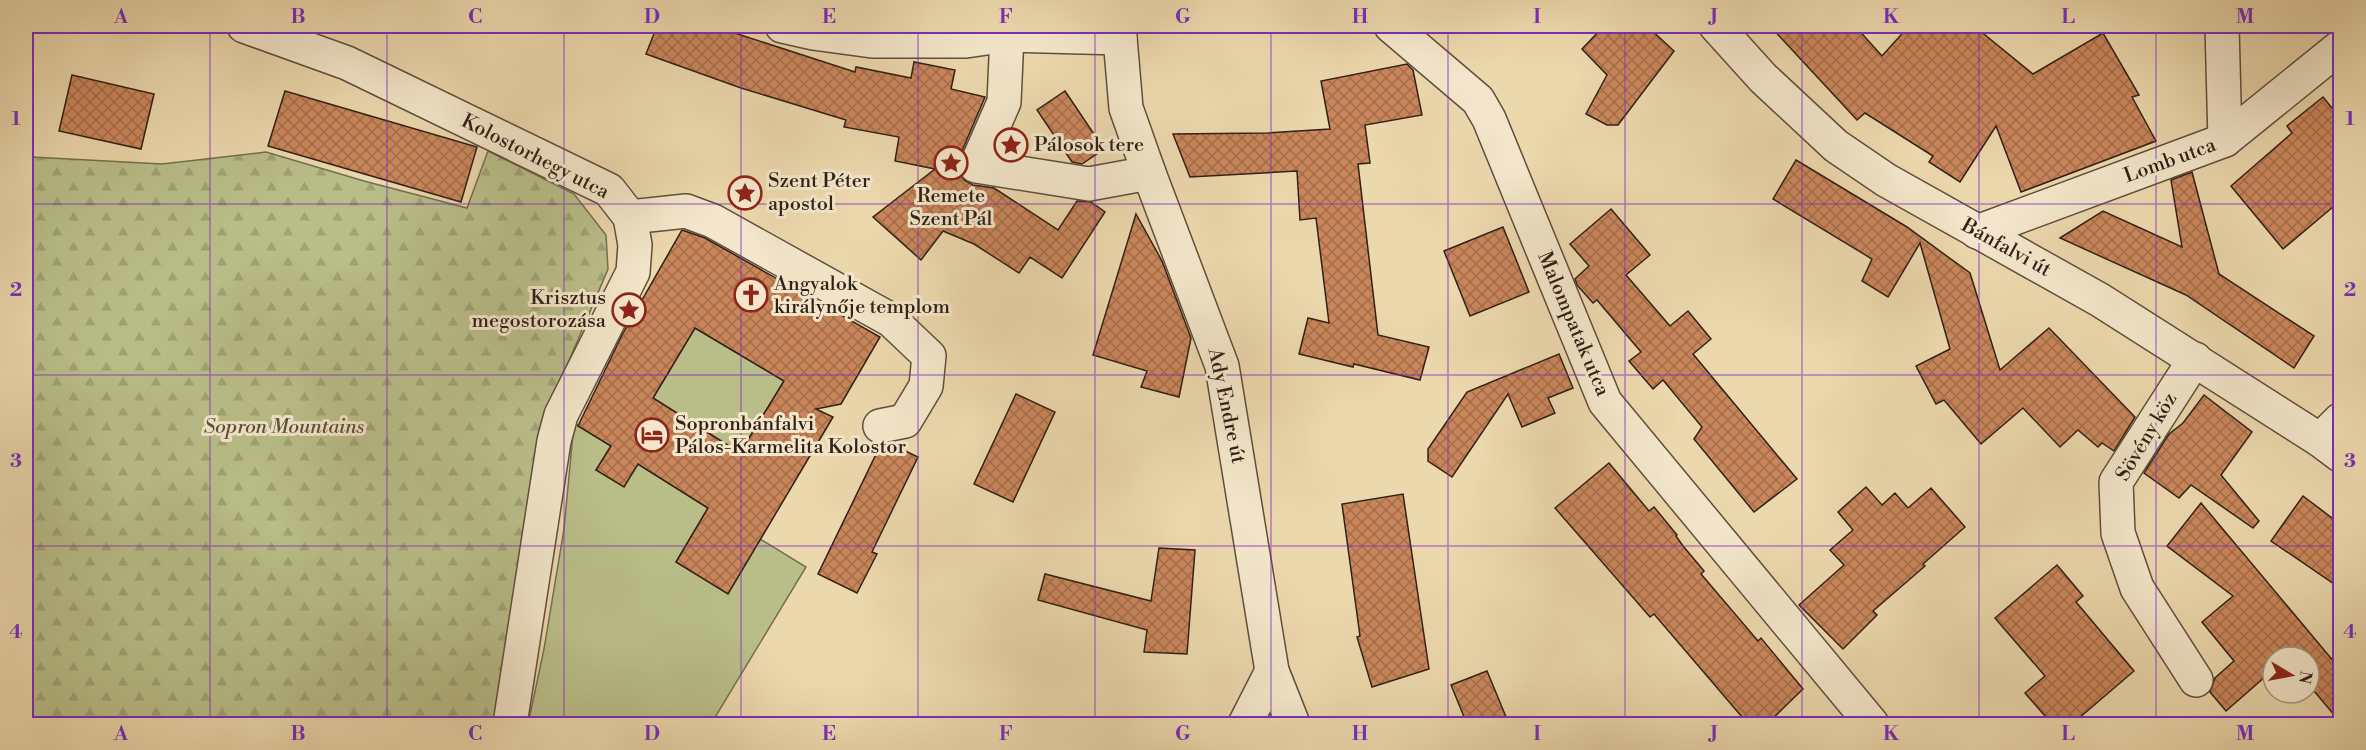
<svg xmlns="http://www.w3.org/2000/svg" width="2366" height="750" font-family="'Libre Bodoni',serif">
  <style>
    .green { fill: #b9be89; stroke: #746f50; stroke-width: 1.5 }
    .forest { fill: url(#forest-firs); stroke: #746f50; stroke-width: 1.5 }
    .building { fill: url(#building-cross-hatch); stroke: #302016; stroke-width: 1.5; fill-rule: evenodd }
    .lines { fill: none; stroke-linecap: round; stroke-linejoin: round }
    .minor-casing { stroke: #5f4e3c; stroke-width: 36 }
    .minor { stroke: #f3e6ca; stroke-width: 33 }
    .grid { fill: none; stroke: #7b2cbf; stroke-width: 1.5; stroke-opacity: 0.55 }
    .labels { text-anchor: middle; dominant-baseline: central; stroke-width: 6; stroke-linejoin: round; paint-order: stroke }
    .poi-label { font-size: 20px; fill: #302016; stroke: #f3e6ca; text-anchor: start }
    .street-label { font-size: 20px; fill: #302016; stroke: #f3e6ca }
    .park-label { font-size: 20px; font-style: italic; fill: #594f38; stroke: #f3e6ca }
    .neatline { fill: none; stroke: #7b2cbf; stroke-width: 2 }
    .grid-label { font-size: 20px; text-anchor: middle; font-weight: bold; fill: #7b2cbf }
  </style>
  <defs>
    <pattern id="forest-firs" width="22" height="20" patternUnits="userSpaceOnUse" patternTransform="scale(1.5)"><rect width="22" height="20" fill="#b9be89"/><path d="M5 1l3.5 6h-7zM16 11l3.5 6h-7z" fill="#9fa376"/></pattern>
    <pattern id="building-cross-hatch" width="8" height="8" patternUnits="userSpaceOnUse" patternTransform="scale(1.5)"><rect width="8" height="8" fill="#ca865b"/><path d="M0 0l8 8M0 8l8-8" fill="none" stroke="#a46d4a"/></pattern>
  </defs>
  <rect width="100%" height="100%" fill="#ecd8ad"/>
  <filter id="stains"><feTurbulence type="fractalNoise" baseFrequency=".00333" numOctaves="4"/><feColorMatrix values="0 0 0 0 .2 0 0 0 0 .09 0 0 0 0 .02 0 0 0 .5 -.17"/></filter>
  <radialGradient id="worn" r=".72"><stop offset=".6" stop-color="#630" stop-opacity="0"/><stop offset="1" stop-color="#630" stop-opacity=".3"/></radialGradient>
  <g class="green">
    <polygon points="695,328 784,381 740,453 653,398"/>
    <polygon points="574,423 611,446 596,470 638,464 708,508 676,562 728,593 760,539 806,567 711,724 528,724 544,649 564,529"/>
  </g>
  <polygon class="forest" points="488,151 574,194 606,235 608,269 563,375 500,724 26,724 26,167 32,157 162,164 266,152 364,181 467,208"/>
  <g class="building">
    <polygon points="657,26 713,26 855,72 856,67 911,78 914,62 955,70 951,89 985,97 959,158 958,170 964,180 973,185 994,188 1058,230 1077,201 1091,202 1105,212 1062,278 1030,257 1019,273 974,244 943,231 921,260 873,217 935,169 895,161 899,137 844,127 846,120 741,88 646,54"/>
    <polygon points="1604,26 1647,26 1674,51 1618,125 1607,125 1586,114 1607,75 1582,49"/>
    <polygon points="1770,26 1855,26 1882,56 1909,26 1974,26 2033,74 2103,33 2139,95 2132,97 2156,141 2021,192 1996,126 1960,182 1929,162 1933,156 1865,113 1857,120"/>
    <polygon points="1407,64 1413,70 1422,115 1365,125 1370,163 1358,164 1378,335 1429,347 1420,380 1354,364 1353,367 1299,354 1308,318 1329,323 1316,218 1300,220 1297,171 1190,177 1173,134 1267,133 1330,129 1321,81"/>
    <polygon points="72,75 154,94 141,149 59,131"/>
    <polygon points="285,91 477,147 461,202 268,146"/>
    <polygon points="1065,91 1104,149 1082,164 1072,162 1037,110"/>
    <polygon points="2323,97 2340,118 2340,201 2283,249 2231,186 2292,133 2287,126"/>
    <polygon points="1796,160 1907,227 1970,273 2000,370 2049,328 2135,417 2114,451 2102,443 2098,447 2078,430 2060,447 2023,408 1981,444 1944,400 1936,404 1916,366 1950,349 1920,243 1888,297 1862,281 1872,259 1773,199"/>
    <polygon points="2192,172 2219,274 2314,336 2294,368 2186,295 2060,238 2103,211 2182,247 2171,180"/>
    <polygon points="1611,209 1650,255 1626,275 1670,326 1688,311 1711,339 1693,354 1797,479 1754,512 1694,439 1702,427 1663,380 1653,389 1629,361 1641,352 1597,300 1593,303 1577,285 1575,279 1589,266 1570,244"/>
    <polygon points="1136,214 1162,261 1191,338 1179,397 1141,387 1147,371 1093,355"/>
    <polygon points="1503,227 1529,292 1470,316 1444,251"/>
    <path d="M 682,230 L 705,238 L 880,337 L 841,404 L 816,409 L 833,417 L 728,594 L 676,562 L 708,508 L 638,464 L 624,487 L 596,470 L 611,446 L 578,426 L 622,335 ZM 695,328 L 784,381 L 740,453 L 653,398 Z"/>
    <polygon points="1559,354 1573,388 1548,398 1555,413 1522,427 1508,394 1452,477 1428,461 1428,449 1467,392"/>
    <polygon points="1016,394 1055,412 1013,502 974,484"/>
    <polygon points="2204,395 2252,432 2221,475 2259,521 2253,528 2191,485 2179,498 2144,473 2169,434 2183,423"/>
    <polygon points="889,443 918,457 872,552 877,554 857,593 818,574 881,444"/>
    <polygon points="1609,463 1649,511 1654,507 1677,535 1676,536 1683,546 1704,571 1701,574 1758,641 1761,638 1803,689 1767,724 1748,724 1654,614 1650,617 1555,508"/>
    <polygon points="1866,487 1882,505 1895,493 1908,508 1931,488 1965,527 1923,564 1925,566 1873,611 1877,615 1843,649 1799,605 1844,565 1830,550 1853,530 1838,512"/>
    <polygon points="1403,494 1429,669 1372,687 1357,637 1360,636 1342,504"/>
    <polygon points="2303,496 2340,524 2340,588 2271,541"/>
    <polygon points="2201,503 2340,669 2340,722 2309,685 2309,657 2273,657 2273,670 2226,711 2210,692 2215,678 2234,661 2202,622 2233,596 2167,546"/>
    <polygon points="1159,548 1195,550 1187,654 1144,652 1147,630 1038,600 1045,574 1151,601"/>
    <polygon points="2057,565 2083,596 2076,602 2134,671 2072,724 2052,724 2025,693 2045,676 1995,618"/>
    <polygon points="1487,671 1509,724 1467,724 1451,685"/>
  </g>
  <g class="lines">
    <defs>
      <g id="minor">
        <polyline points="244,26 347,63 609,190 630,217 635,245 633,272 561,415 554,441 510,724"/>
        <polyline points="782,26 813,33 872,41 966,41 1007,35 1120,38"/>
        <polyline points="1119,26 1126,108 1149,173 1222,366 1272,671 1293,724"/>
        <polyline points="1391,26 1478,100 1489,119 1605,402 1872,724"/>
        <polyline points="1716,26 1763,78 1836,146 1886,180 2100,300 2320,440 2340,455"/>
        <polyline points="2222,26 2225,140"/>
        <polyline points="1007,35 1004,102 976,166 1089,184 1149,173"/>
        <polyline points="630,217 686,211 713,221 891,320 929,356 926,386 905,421 880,426"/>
        <polyline points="1977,232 2225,140 2340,47"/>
        <polyline points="2195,359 2116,482 2118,533 2137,588 2196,680"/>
        <polyline points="2320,440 2340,420"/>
        <polyline points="1245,724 1272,671"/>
      </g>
    </defs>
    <use href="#minor" class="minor-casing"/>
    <use href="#minor" class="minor"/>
  </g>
  <path class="grid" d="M 210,26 L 210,724M 387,26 L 387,724M 564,26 L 564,724M 741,26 L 741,724M 918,26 L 918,724M 1095,26 L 1095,724M 1271,26 L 1271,724M 1448,26 L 1448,724M 1625,26 L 1625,724M 1802,26 L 1802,724M 1979,26 L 1979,724M 2156,26 L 2156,724M 26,204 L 2340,204M 26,375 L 2340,375M 26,546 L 2340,546"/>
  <defs>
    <symbol id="sight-ring" viewBox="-11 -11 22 22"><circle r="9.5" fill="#f3e6ca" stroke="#8f2418" stroke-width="1.5"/><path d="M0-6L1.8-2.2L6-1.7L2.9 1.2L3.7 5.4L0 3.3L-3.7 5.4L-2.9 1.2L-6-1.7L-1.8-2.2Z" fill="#8f2418"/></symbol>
    <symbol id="church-ring" viewBox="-11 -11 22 22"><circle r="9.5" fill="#f3e6ca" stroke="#8f2418" stroke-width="1.5"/><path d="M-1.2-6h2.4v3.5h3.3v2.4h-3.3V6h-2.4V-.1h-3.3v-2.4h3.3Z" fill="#8f2418"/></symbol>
    <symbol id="hotel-ring" viewBox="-11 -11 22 22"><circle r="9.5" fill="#f3e6ca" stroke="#8f2418" stroke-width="1.5"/><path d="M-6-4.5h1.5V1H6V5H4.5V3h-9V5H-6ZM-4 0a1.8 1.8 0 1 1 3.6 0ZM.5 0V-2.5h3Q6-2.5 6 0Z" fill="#8f2418"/></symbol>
  </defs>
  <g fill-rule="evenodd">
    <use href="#sight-ring" x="992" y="126" width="38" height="38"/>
    <use href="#sight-ring" x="932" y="144" width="38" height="38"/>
    <use href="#sight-ring" x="726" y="174" width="38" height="38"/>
    <use href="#church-ring" x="732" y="276" width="38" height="38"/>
    <use href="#sight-ring" x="610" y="291" width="38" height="38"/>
    <use href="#hotel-ring" x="633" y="416" width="38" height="38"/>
  </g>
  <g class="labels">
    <g class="poi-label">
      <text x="1034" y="145">Pálosok tere</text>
      <text x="768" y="181">Szent Péter<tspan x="768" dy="23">apostol</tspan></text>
      <text x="951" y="196" text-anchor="middle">Remete<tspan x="951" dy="23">Szent Pál</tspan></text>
      <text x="774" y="284">Angyalok<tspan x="774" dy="23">királynője templom</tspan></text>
      <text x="606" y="298" text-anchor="end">Krisztus<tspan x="606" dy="23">megostorozása</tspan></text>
      <text x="675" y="424">Sopronbánfalvi<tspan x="675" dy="23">Pálos-Karmelita Kolostor</tspan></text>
    </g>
    <g class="street-label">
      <text transform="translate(535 157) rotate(27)">Kolostorhegy utca</text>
      <text transform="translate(2170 161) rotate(-20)">Lomb utca</text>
      <text transform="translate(2006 248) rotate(29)">Bánfalvi út</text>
      <text transform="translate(1573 324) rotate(67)">Malompatak utca</text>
      <text transform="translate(1226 406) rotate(78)">Ady Endre út</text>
      <text transform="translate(2147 437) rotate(-59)">Sövény köz</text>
    </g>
    <g class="park-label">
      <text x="284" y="427">Sopron Mountains</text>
    </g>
  </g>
  <rect width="2366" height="750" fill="none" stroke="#ecd8ad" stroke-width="66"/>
  <g transform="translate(2291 675) rotate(100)"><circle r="28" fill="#f3e6ca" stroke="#a59782" stroke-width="1.5"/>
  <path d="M0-4.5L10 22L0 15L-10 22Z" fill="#8f2418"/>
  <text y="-9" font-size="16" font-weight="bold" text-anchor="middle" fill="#302016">N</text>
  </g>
  <rect x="33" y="33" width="2300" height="684" class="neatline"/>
  <g class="grid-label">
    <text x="121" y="23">A</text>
    <text x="298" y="23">B</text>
    <text x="475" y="23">C</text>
    <text x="652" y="23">D</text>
    <text x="829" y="23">E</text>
    <text x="1006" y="23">F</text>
    <text x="1183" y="23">G</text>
    <text x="1360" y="23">H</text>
    <text x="1537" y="23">I</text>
    <text x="1714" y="23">J</text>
    <text x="1891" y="23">K</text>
    <text x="2068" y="23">L</text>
    <text x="2245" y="23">M</text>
    <text x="16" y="125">1</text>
    <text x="2350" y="125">1</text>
    <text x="16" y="296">2</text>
    <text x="2350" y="296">2</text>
    <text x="16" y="467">3</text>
    <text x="2350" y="467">3</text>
    <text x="16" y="638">4</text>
    <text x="2350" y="638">4</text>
    <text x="121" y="740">A</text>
    <text x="298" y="740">B</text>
    <text x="475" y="740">C</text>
    <text x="652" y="740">D</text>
    <text x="829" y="740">E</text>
    <text x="1006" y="740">F</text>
    <text x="1183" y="740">G</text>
    <text x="1360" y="740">H</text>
    <text x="1537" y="740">I</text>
    <text x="1714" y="740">J</text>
    <text x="1891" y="740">K</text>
    <text x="2068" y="740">L</text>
    <text x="2245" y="740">M</text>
  </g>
  <rect width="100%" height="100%" filter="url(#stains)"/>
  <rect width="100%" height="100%" fill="url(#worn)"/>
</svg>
